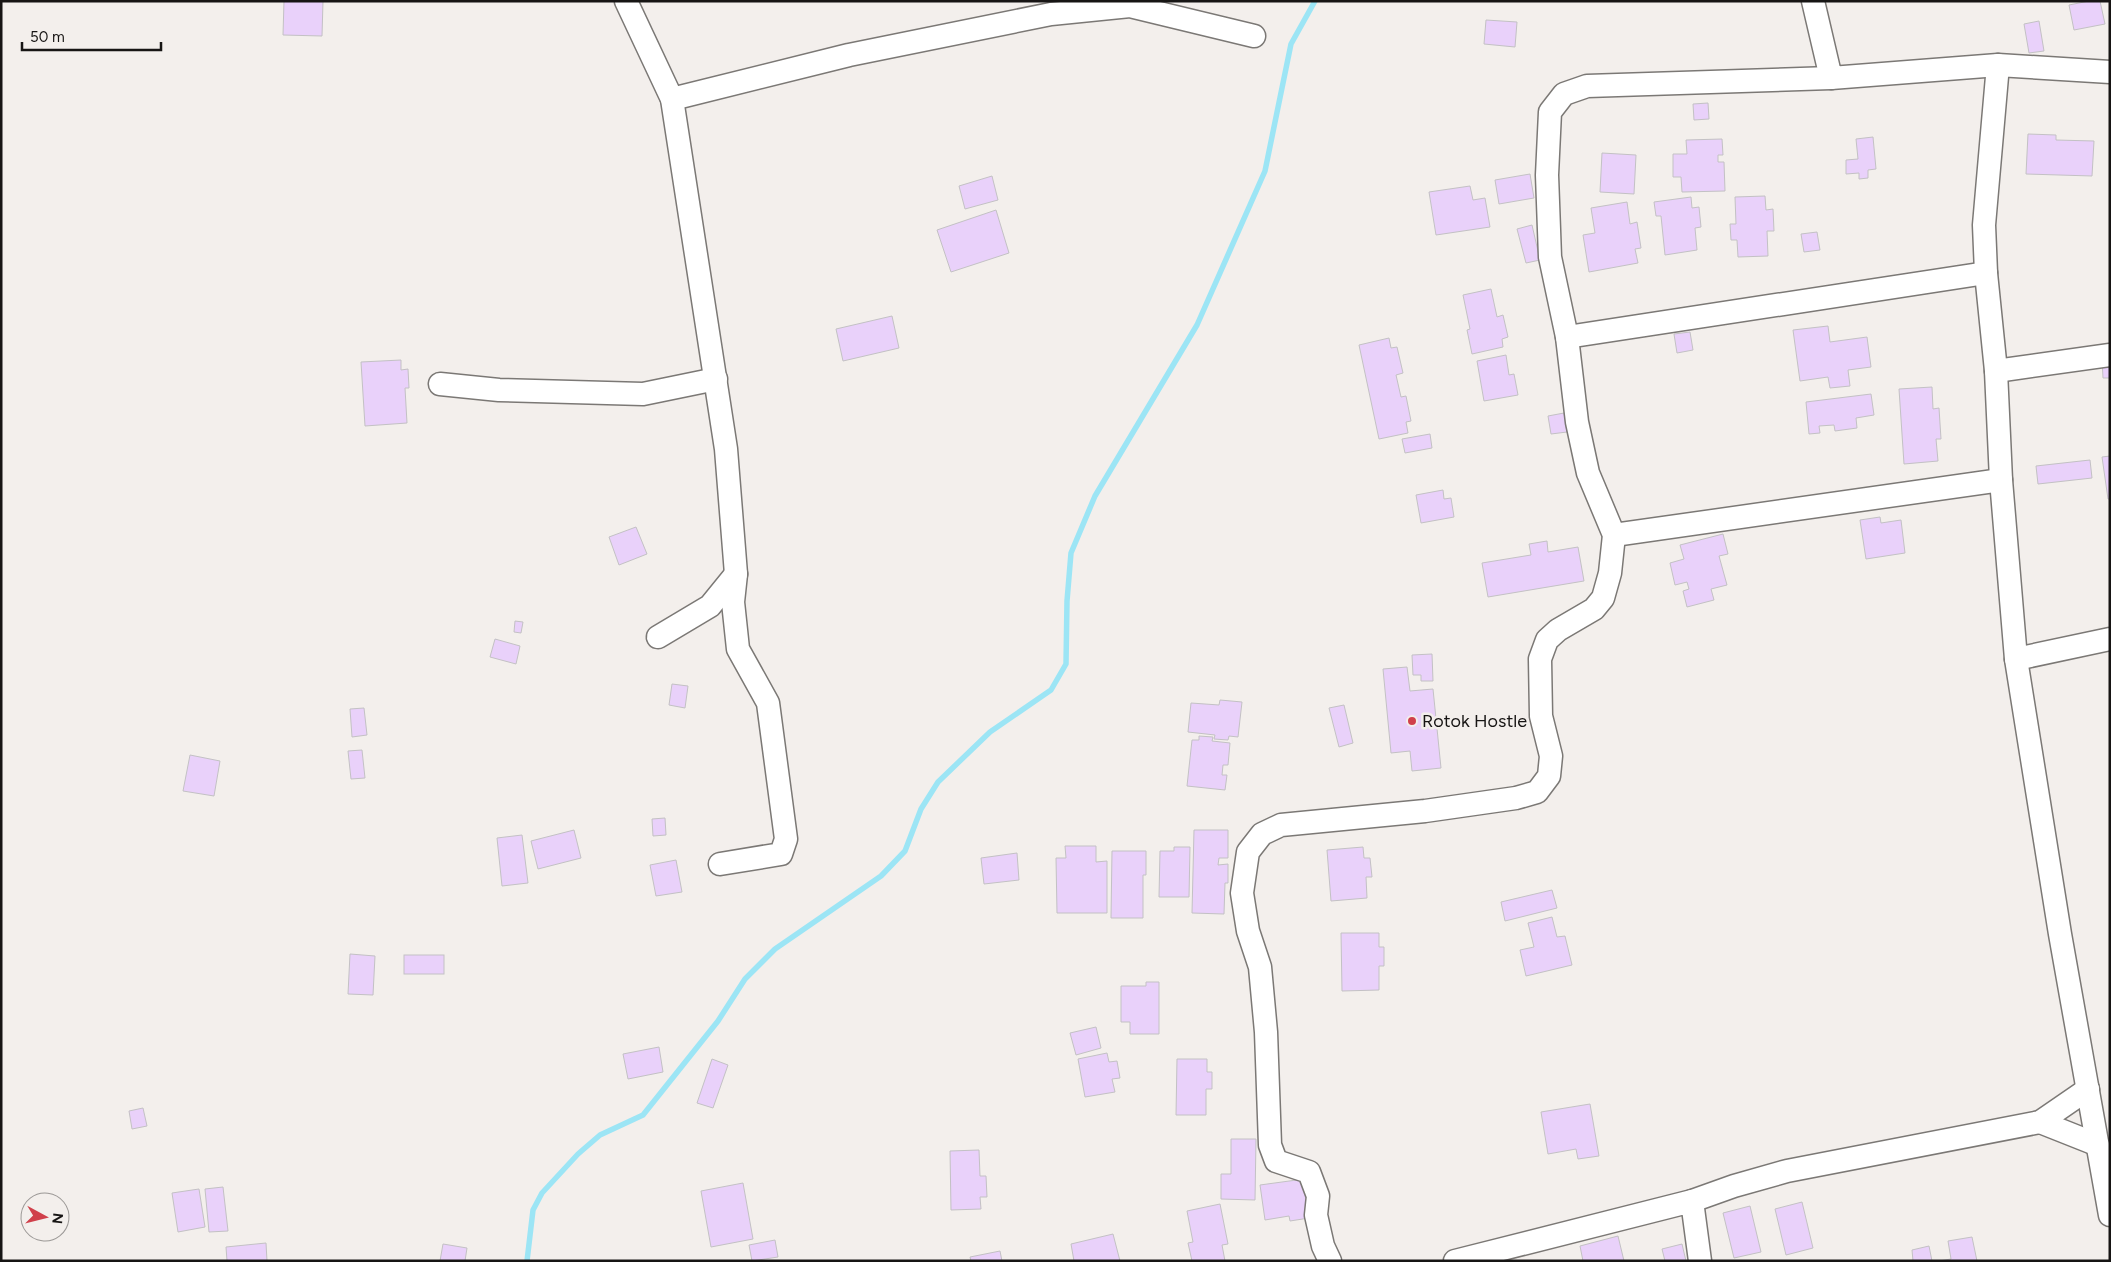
<svg xmlns="http://www.w3.org/2000/svg" width="2111" height="1262" font-family="Figtree,sans-serif">
  <style>
    .lines { fill: none; stroke-linecap: round; stroke-linejoin: round }
    .stream { stroke: #9ce5f5; stroke-width: 5.5 }
    .building { fill: #e9d1fa; stroke: #c3c1c4 }
    .minor-casing { stroke: #7b7875; stroke-width: 25 }
    .minor { stroke: #fff; stroke-width: 22 }
    .poi-dot { fill: #d0404b; stroke: #f3efec; stroke-width: 2 }
    .labels { text-anchor: middle; dominant-baseline: central; stroke-width: 5; stroke-linejoin: round; paint-order: stroke }
    .poi-label { font-size: 18px; fill: #171514; stroke: #f3efec; text-anchor: start }
  </style>
  <rect width="100%" height="100%" fill="#f3efec"/>
  <g class="lines">
    <polyline class="stream" points="527,1261 533,1210 542,1193 578,1154 600,1135 643,1115 718,1021 745,979 775,949 881,876 905,851 921,809 938,782 990,732 1051,690 1066,664 1067,601 1071,553 1095,496 1197,325 1265,171 1291,44 1315,1"/>
  </g>
  <g class="building">
    <polygon points="284,1 323,1 322,36 283,35"/>
    <polygon points="2089,1 2100,1 2105,24 2074,30 2069,5"/>
    <polygon points="1486,20 1517,22 1515,47 1484,44"/>
    <polygon points="2039,21 2044,51 2029,53 2024,24"/>
    <polygon points="1708,103 1709,119 1694,120 1693,104"/>
    <polygon points="2028,134 2056,135 2056,140 2094,141 2092,176 2026,174"/>
    <polygon points="1873,137 1876,169 1868,170 1868,178 1859,179 1859,173 1846,174 1846,160 1858,159 1856,139"/>
    <polygon points="1722,139 1723,155 1718,155 1718,162 1724,162 1725,191 1682,192 1681,177 1673,177 1673,154 1687,154 1686,140"/>
    <polygon points="1602,153 1636,155 1634,194 1600,192"/>
    <polygon points="1530,174 1534,198 1499,204 1495,180"/>
    <polygon points="992,176 998,200 965,209 959,186"/>
    <polygon points="1470,186 1473,200 1485,198 1490,227 1436,235 1429,192"/>
    <polygon points="1765,196 1766,210 1773,209 1774,231 1767,231 1768,256 1738,257 1737,240 1731,240 1730,224 1736,224 1735,197"/>
    <polygon points="1691,197 1692,208 1699,207 1701,227 1695,228 1697,250 1665,255 1661,216 1656,216 1654,202"/>
    <polygon points="1627,202 1630,224 1637,222 1641,248 1635,249 1638,263 1589,272 1583,235 1595,233 1591,208"/>
    <polygon points="996,210 1009,253 951,272 937,230"/>
    <polygon points="1532,225 1540,260 1526,263 1517,229"/>
    <polygon points="1817,232 1820,250 1804,252 1801,234"/>
    <polygon points="1491,289 1497,317 1503,315 1508,337 1502,339 1503,347 1472,354 1467,330 1470,329 1463,295"/>
    <polygon points="892,316 899,348 843,361 836,329"/>
    <polygon points="1828,326 1830,342 1867,337 1871,367 1848,370 1850,386 1830,388 1828,377 1800,381 1793,330"/>
    <polygon points="1690,332 1693,350 1677,353 1674,334"/>
    <polygon points="1389,338 1391,348 1397,347 1403,373 1396,375 1401,397 1406,396 1411,421 1406,422 1408,433 1379,439 1359,345"/>
    <polygon points="1506,355 1509,375 1514,374 1518,395 1484,401 1477,361"/>
    <polygon points="2102,359 2110,359 2110,378 2103,378"/>
    <polygon points="401,360 401,370 408,369 409,388 405,388 407,423 365,426 361,362"/>
    <polygon points="1932,387 1933,409 1939,408 1941,439 1936,439 1938,461 1904,464 1899,389"/>
    <polygon points="1871,394 1874,415 1856,418 1857,428 1835,431 1834,425 1819,426 1820,433 1809,434 1806,402"/>
    <polygon points="1564,413 1567,432 1551,434 1548,416"/>
    <polygon points="1430,434 1432,448 1405,453 1402,439"/>
    <polygon points="2110,456 2110,499 2108,499 2102,457"/>
    <polygon points="2090,460 2092,478 2038,484 2036,466"/>
    <polygon points="1443,490 1444,499 1451,498 1454,517 1421,523 1416,495"/>
    <polygon points="1880,517 1881,523 1901,520 1905,553 1866,559 1860,520"/>
    <polygon points="636,527 647,554 619,565 609,537"/>
    <polygon points="1723,534 1728,554 1719,556 1727,585 1711,589 1714,600 1687,607 1683,591 1689,589 1687,582 1675,585 1670,563 1684,559 1680,545"/>
    <polygon points="1547,541 1548,552 1578,547 1584,581 1488,597 1482,563 1531,555 1529,544"/>
    <polygon points="515,621 523,622 521,633 514,632"/>
    <polygon points="495,639 520,646 516,664 490,657"/>
    <polygon points="1432,654 1433,681 1421,681 1421,675 1413,675 1412,655"/>
    <polygon points="1407,667 1410,691 1433,689 1441,768 1412,771 1410,751 1391,753 1383,669"/>
    <polygon points="672,684 688,686 685,708 669,705"/>
    <polygon points="1220,700 1242,702 1238,737 1229,736 1228,740 1214,739 1215,735 1188,732 1191,703 1219,705"/>
    <polygon points="1344,705 1353,743 1339,747 1329,708"/>
    <polygon points="364,708 367,735 352,737 350,709"/>
    <polygon points="1199,736 1213,737 1212,741 1230,743 1228,765 1223,765 1222,775 1227,775 1225,790 1187,786 1192,740 1199,740"/>
    <polygon points="362,750 365,778 351,779 348,751"/>
    <polygon points="190,755 220,761 214,796 183,791"/>
    <polygon points="665,818 666,835 653,836 652,819"/>
    <polygon points="574,830 581,858 538,869 531,841"/>
    <polygon points="1194,830 1228,830 1228,858 1219,858 1218,865 1228,864 1228,883 1225,883 1224,914 1192,913"/>
    <polygon points="522,835 528,883 502,886 497,838"/>
    <polygon points="1065,846 1096,846 1096,862 1107,861 1107,913 1057,913 1056,858 1066,858"/>
    <polygon points="1174,847 1190,847 1189,897 1159,897 1160,851 1174,851"/>
    <polygon points="1363,847 1364,858 1370,858 1372,877 1366,877 1367,898 1331,901 1327,850"/>
    <polygon points="1112,851 1146,851 1146,875 1143,875 1143,918 1111,918"/>
    <polygon points="1017,853 1019,880 984,884 981,858"/>
    <polygon points="676,860 682,892 656,896 650,865"/>
    <polygon points="1552,890 1557,908 1505,921 1501,902"/>
    <polygon points="1552,917 1557,937 1565,936 1572,965 1526,976 1520,950 1534,947 1528,923"/>
    <polygon points="1341,933 1379,933 1379,947 1384,947 1384,966 1379,966 1379,990 1342,991"/>
    <polygon points="350,954 375,956 373,995 348,994"/>
    <rect x="404" y="955" width="40" height="19"/>
    <polygon points="1146,982 1159,982 1159,1034 1130,1034 1130,1022 1121,1022 1121,986 1146,986"/>
    <polygon points="1096,1027 1101,1048 1076,1055 1070,1033"/>
    <polygon points="659,1047 663,1072 628,1079 623,1054"/>
    <polygon points="1107,1053 1109,1062 1117,1061 1120,1078 1112,1079 1115,1092 1085,1097 1078,1059"/>
    <polygon points="712,1059 728,1065 713,1108 697,1103"/>
    <polygon points="1177,1059 1207,1059 1207,1072 1212,1072 1212,1089 1206,1089 1206,1115 1176,1115"/>
    <polygon points="1590,1104 1599,1156 1578,1159 1576,1149 1548,1154 1541,1112"/>
    <polygon points="143,1108 147,1126 132,1129 129,1111"/>
    <polygon points="1231,1139 1256,1139 1255,1200 1221,1199 1221,1174 1231,1174"/>
    <polygon points="979,1150 980,1176 986,1176 987,1197 980,1197 981,1209 951,1210 950,1151"/>
    <polygon points="1304,1179 1309,1218 1290,1221 1289,1216 1265,1220 1260,1185"/>
    <polygon points="743,1183 753,1239 711,1247 701,1191"/>
    <polygon points="223,1187 228,1231 209,1232 205,1189"/>
    <polygon points="199,1189 205,1227 178,1232 172,1193"/>
    <polygon points="1802,1202 1813,1248 1786,1255 1775,1209"/>
    <polygon points="1220,1204 1228,1244 1222,1245 1225,1261 1192,1261 1188,1243 1193,1242 1187,1211"/>
    <polygon points="1750,1206 1761,1252 1734,1258 1723,1213"/>
    <polygon points="1113,1234 1120,1261 1074,1261 1071,1244"/>
    <polygon points="1618,1236 1624,1261 1583,1261 1580,1246"/>
    <polygon points="1972,1237 1977,1261 1939,1261 1951,1259 1948,1241"/>
    <polygon points="775,1240 778,1257 752,1261 749,1245"/>
    <polygon points="266,1243 267,1261 227,1261 226,1247"/>
    <polygon points="443,1244 467,1248 465,1261 440,1261"/>
    <polygon points="1682,1244 1686,1261 1665,1261 1662,1249"/>
    <polygon points="1929,1246 1932,1261 1913,1261 1912,1250"/>
    <polygon points="1000,1251 1002,1261 971,1261 970,1257"/>
  </g>
  <g class="lines">
    <defs>
      <g id="minor">
        <polyline points="626,1 672,99 726,449 736,574 733,602 738,649 768,703 786,839 781,854 720,864"/>
        <polyline points="1813,1 1831,78 1998,65"/>
        <polyline points="2110,72 1998,65 1984,225 1986,273 1996,371 2001,480 2016,659 2060,934 2110,1215"/>
        <polyline points="672,99 849,55 1051,14 1130,6 1254,36"/>
        <polyline points="1567,337 1986,273"/>
        <polyline points="1996,371 2110,355"/>
        <polyline points="440,384 499,390 643,394 716,379"/>
        <polyline points="1614,535 2001,480"/>
        <polyline points="658,637 710,606 736,574"/>
        <polyline points="2016,659 2110,639"/>
        <polyline points="2040,1122 2098,1145"/>
        <polyline points="1692,1201 1734,1186 1787,1171 2040,1122 2088,1089"/>
        <polyline points="1330,1261 1323,1246 1316,1215 1318,1196 1309,1172 1276,1161 1270,1145 1266,1032 1260,967 1248,931 1242,893 1248,852 1262,834 1281,825 1425,811 1516,798 1537,792 1549,776 1551,756 1541,716 1540,659 1547,640 1558,630 1594,609 1603,598 1610,573 1614,535 1588,473 1577,422 1567,337 1550,257 1547,175 1550,112 1564,94 1587,86 1831,78"/>
        <polyline points="1455,1261 1692,1201 1700,1261"/>
      </g>
    </defs>
    <use href="#minor" class="minor-casing"/>
    <use href="#minor" class="minor"/>
  </g>
  <circle class="poi-dot" cx="1412" cy="721" r="5"/>
  <g class="labels">
    <g class="poi-label">
      <text x="1422" y="721">Rotok Hostle</text>
    </g>
  </g>
  <rect width="2111" height="1262" fill="none" stroke="#171514" stroke-width="5"/>
  <g transform="translate(45 1217) rotate(97)"><circle r="24" fill="#f3efec" stroke="#9b9896"/>
  <path d="M0-4L9 19L0 12L-9 19Z" fill="#d0404b"/>
  <text y="-8" font-size="14" font-weight="bold" text-anchor="middle" fill="#171514">N</text>
  </g>
  <path d="M22 42v8h139v-8" fill="none" stroke="#171514" stroke-width="2.5"/>
  <text x="30" y="42" font-size="15" fill="#171514" stroke="#f3efec" stroke-width="4" paint-order="stroke">50 m</text>
</svg>
